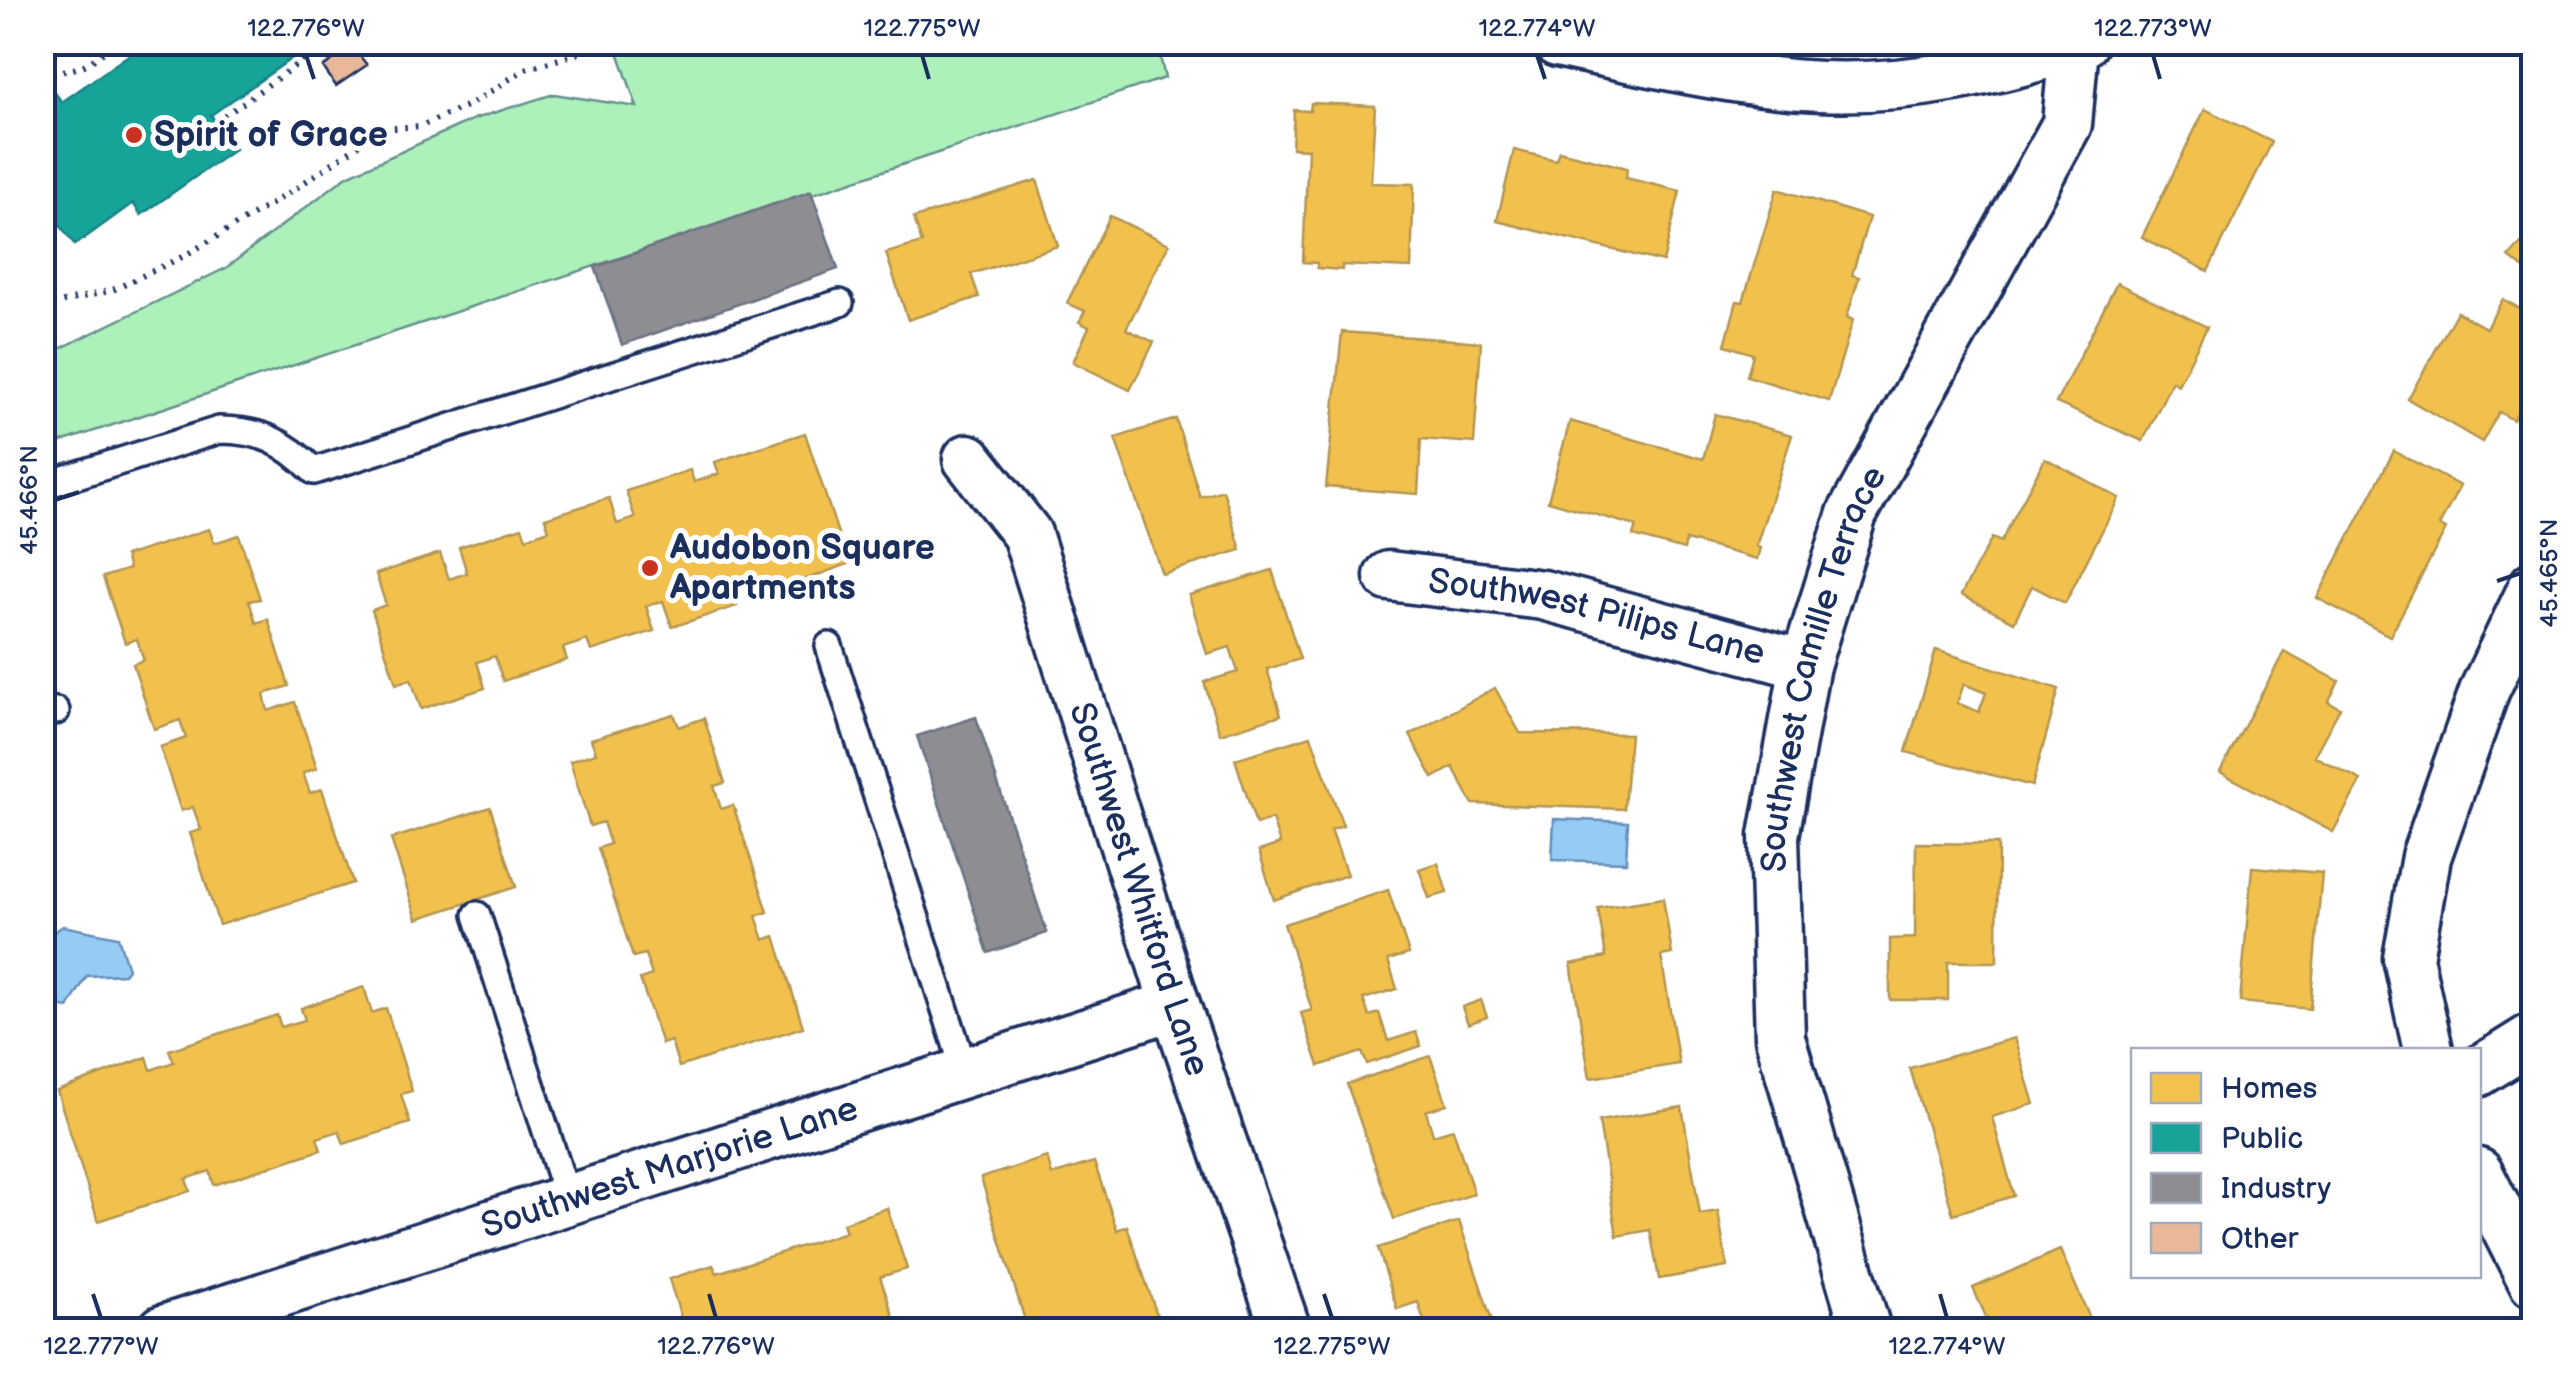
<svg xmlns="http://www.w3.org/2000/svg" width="2576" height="1373" font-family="'Balsamiq Sans',sans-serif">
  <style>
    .green { fill: #adf0ba; stroke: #64908c; stroke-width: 2.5 }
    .water { fill: #96cbf4; stroke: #658db8; stroke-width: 2.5 }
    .homes { fill: #f2c14e; stroke: #b29553; stroke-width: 2.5; fill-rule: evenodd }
    .public { fill: #17a398; stroke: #188087; stroke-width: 2.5 }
    .industry { fill: #8d8d92; stroke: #6b7182; stroke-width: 2.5 }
    .building { fill: #e8b899; stroke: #1b2f5e; stroke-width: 2.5 }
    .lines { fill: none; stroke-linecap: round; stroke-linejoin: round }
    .service-casing { stroke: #1b2f5e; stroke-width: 32 }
    .minor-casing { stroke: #1b2f5e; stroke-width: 55 }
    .path { stroke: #1b2f5e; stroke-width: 6; stroke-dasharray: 2.5 8; stroke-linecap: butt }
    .service { stroke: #fff; stroke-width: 25 }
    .minor { stroke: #fff; stroke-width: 48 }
    .ticks { fill: none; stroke: #1b2f5e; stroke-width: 4 }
    .poi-dot { fill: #c8321e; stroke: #fff; stroke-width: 4 }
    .labels { text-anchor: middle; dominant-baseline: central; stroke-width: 10; stroke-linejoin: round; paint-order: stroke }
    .poi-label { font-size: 35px; font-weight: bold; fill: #1b2f5e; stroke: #fff; text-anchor: start }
    .street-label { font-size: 35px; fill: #1b2f5e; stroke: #fff }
    .neatline { fill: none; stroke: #1b2f5e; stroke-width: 4 }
    .ticks-label { font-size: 25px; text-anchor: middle; fill: #1b2f5e }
  </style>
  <rect width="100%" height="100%" fill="#fff"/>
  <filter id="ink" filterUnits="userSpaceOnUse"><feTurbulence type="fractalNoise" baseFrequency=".01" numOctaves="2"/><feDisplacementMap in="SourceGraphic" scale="20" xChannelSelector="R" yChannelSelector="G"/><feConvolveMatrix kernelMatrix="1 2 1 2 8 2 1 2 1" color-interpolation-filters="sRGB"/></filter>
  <g filter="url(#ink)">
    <polygon class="green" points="615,43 1157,43 1165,78 43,448 43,357 226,268 347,176 474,119 554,94 637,107"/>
    <g class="water">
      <polygon points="1554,819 1628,822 1626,862 1552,860"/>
      <polygon points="63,926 118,937 128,969 124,974 87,976 68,1008 43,1004 49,935"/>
    </g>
    <g class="homes">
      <polygon points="1311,103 1375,106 1371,183 1414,184 1411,268 1342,265 1342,270 1317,268 1317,263 1303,262 1308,149 1292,148 1294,110 1310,111"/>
      <polygon points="2205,109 2272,142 2208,271 2142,237"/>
      <polygon points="1514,150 1556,160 1559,151 1627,168 1626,178 1680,191 1663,262 1497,221"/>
      <polygon points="1037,180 1058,246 971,274 979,297 908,320 886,253 922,243 914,218"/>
      <polygon points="1777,189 1869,217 1852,275 1859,277 1847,317 1853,320 1829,401 1747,376 1753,354 1725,345 1737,301 1743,302"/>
      <polygon points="1110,216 1169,244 1126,329 1154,342 1130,390 1073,362 1089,327 1079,322 1085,311 1067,303"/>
      <polygon points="2534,229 2534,277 2509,257"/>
      <polygon points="2117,283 2207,327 2178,385 2172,381 2143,441 2056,403"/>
      <polygon points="2503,299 2534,317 2534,385 2513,420 2499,412 2482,442 2408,399 2457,312 2486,328"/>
      <polygon points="1342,332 1481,342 1474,443 1421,439 1418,494 1326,487"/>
      <polygon points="1715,414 1792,435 1756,546 1760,548 1757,559 1686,540 1684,550 1633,536 1636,526 1548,501 1570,421 1703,459"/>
      <polygon points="1176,419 1200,497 1223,490 1241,550 1162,574 1115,438"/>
      <polygon points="805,433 848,564 758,597 755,585 732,592 737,606 672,627 663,601 646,606 654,631 591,651 587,640 563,648 567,660 503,681 495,656 477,662 485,688 421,709 411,679 396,684 372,610 386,605 376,574 440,553 449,579 467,573 459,547 522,527 526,538 549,530 545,518 609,498 617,524 635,518 626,491 690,470 694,482 719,474 715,462"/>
      <polygon points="2394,451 2460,486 2439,526 2446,529 2390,636 2317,598"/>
      <polygon points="2045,458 2119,498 2065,603 2032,586 2014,622 1961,595 1992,538 2001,542"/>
      <polygon points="209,529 214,543 239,535 260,599 249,601 256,623 268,619 289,686 264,694 268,711 295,702 317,768 303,773 310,793 322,789 353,883 219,925 190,833 201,830 193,807 181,811 160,747 186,738 180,720 154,729 133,664 144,660 137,639 125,643 103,577 129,569 125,556"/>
      <polygon points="1272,570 1300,659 1267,669 1281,715 1220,734 1204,682 1238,672 1230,647 1207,654 1189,595"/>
      <path d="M 1936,650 L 2059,689 L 2032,786 L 1906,752 ZM 1964,684 L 1986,693 L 1979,712 L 1957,703 Z"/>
      <polygon points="2284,652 2339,681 2328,702 2340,708 2314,756 2361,780 2333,832 2220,772"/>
      <polygon points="1495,688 1520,733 1630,734 1624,809 1473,804 1453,767 1433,778 1410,735"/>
      <polygon points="674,714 679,727 704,718 725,783 714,786 721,809 733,805 768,912 756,916 764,940 775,936 803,1027 679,1067 671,1041 662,1044 640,979 652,975 645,954 633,957 598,848 610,844 603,822 590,826 570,761 596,753 591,739"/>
      <polygon points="1311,736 1343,826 1331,830 1347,875 1274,900 1259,851 1280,844 1272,819 1256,824 1235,759"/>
      <polygon points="490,807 516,887 417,919 391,839"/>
      <polygon points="1916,843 1998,844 1997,962 1948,962 1948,1000 1890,1000 1890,939 1915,938"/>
      <polygon points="1438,863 1447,893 1429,898 1419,869"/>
      <polygon points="2252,867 2322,873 2310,1009 2240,1002"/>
      <polygon points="1388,890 1409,954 1388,960 1397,989 1363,999 1369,1016 1379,1013 1388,1041 1416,1032 1421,1046 1367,1064 1362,1052 1319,1066 1301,1013 1312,1010 1284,924"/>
      <polygon points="1663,898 1672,954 1661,956 1679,1064 1590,1078 1571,964 1606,957 1598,908"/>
      <polygon points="364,987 372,1013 386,1008 412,1091 401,1094 410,1123 344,1144 339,1131 317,1138 321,1150 214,1185 210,1171 186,1179 190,1191 98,1221 57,1091 147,1057 151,1070 174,1062 169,1050 277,1015 281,1027 305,1020 301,1008"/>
      <polygon points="1481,1000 1487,1017 1468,1024 1462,1007"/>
      <polygon points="2014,1038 2034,1104 1992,1117 2014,1196 1953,1214 1910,1068"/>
      <polygon points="1430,1056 1447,1104 1426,1111 1433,1135 1453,1129 1474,1194 1394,1219 1347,1084"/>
      <polygon points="1682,1107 1700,1214 1718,1211 1727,1267 1659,1279 1650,1230 1617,1236 1599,1121"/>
      <polygon points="1047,1157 1052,1175 1094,1162 1117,1230 1127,1226 1162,1330 1028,1330 981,1178"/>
      <polygon points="887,1208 907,1269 880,1277 894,1318 870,1326 872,1330 685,1330 669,1279 713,1265 717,1273 846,1232 843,1223"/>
      <polygon points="1459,1221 1495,1330 1427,1330 1418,1302 1397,1309 1378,1248"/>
      <polygon points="2060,1250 2095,1330 1992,1330 1973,1288"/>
      <polygon points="561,1318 565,1330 522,1330"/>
    </g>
    <polygon class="public" points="147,42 300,42 305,49 211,115 235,149 141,215 133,203 75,245 60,225 46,235 42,230 42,76 62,102"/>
    <g class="industry">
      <polygon points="811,191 838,269 622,345 595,267"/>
      <polygon points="976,717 1047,933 988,953 917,736"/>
    </g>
    <polygon class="building" points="352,46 367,65 336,86 323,67"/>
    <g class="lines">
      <defs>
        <g id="service">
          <path d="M 42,486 L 219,430 C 261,430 285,442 314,471 L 840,303"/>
          <polyline points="829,646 965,1072"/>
          <polyline points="42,709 56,711"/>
          <polyline points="477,915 568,1200"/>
        </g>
        <g id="minor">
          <path d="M 1557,42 C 1644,60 1732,82 1821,86 C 1907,90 2003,70 2084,42"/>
          <path id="s1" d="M 968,459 L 1027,534 L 1175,1005 L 1286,1330"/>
          <path id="s2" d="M 1389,576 L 1543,595 L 1805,665"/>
          <polyline points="2428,1050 2408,958 2426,857 2485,689 2534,586"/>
          <polyline points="2478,1072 2534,1037"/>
          <polyline points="2478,1173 2534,1283"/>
          <path id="s3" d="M 163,1330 L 1175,1005"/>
          <path id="s4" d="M 1866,1330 L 1780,1038 L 1774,836 L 1805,665 L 1852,514 L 2067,124 L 2074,46"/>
        </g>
      </defs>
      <use href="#service" class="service-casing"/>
      <use href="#minor" class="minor-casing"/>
      <g class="path">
        <path d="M 42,69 C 72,76 94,63 114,42"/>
        <polyline points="216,122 328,42"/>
        <polyline points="42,307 113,290 186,255 286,195 382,129 421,126 471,104 525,69 587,51 593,42"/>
      </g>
      <use href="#service" class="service"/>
      <use href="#minor" class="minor"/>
    </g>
  </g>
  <path class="ticks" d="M 306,55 L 314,79M 922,55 L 929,79M 1537,55 L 1545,79M 2153,55 L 2160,79M 55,500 L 79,492M 2497,581 L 2521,573M 93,1294 L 101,1318M 709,1294 L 716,1318M 1324,1294 L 1332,1318M 1940,1294 L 1947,1318"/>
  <g class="poi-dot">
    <circle cx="134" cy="135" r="10"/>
    <circle cx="650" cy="568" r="10"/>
  </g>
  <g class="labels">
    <g class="poi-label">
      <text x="154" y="135">Spirit of Grace</text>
      <text x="670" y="548">Audobon Square<tspan x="670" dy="40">Apartments</tspan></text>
    </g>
    <g class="street-label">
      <text stroke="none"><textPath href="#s2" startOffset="212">Southwest Pilips Lane</textPath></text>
      <text stroke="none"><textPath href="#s4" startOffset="680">Southwest Camille Terrace</textPath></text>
      <text stroke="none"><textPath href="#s1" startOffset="468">Southwest Whitford Lane</textPath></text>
      <text stroke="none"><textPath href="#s3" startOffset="532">Southwest Marjorie Lane</textPath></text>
    </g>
  </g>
  <rect width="2576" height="1373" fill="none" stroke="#fff" stroke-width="110"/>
  <rect x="2131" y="1048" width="350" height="230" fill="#ffffff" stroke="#a4acbf" stroke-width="2.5"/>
  <rect x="2151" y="1073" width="50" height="30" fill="#f2c14e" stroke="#a4acbf" stroke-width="2.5"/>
  <text x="2221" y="1098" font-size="30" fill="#1b2f5e">Homes</text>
  <rect x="2151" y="1123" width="50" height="30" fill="#17a398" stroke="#a4acbf" stroke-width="2.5"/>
  <text x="2221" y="1148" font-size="30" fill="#1b2f5e">Public</text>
  <rect x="2151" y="1173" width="50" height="30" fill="#8d8d92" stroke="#a4acbf" stroke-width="2.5"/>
  <text x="2221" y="1198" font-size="30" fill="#1b2f5e">Industry</text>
  <rect x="2151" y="1223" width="50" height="30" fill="#e8b899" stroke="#a4acbf" stroke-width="2.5"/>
  <text x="2221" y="1248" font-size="30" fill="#1b2f5e">Other</text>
  <rect x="55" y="55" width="2466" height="1263" class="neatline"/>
  <g class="ticks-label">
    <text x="306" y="36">122.776°W</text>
    <text x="922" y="36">122.775°W</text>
    <text x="1537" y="36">122.774°W</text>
    <text x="2153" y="36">122.773°W</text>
    <text transform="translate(28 500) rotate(-90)" y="9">45.466°N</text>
    <text transform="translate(2548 573) rotate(-90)" y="9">45.465°N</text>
    <text x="101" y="1354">122.777°W</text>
    <text x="716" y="1354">122.776°W</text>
    <text x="1332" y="1354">122.775°W</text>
    <text x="1947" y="1354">122.774°W</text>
  </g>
</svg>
